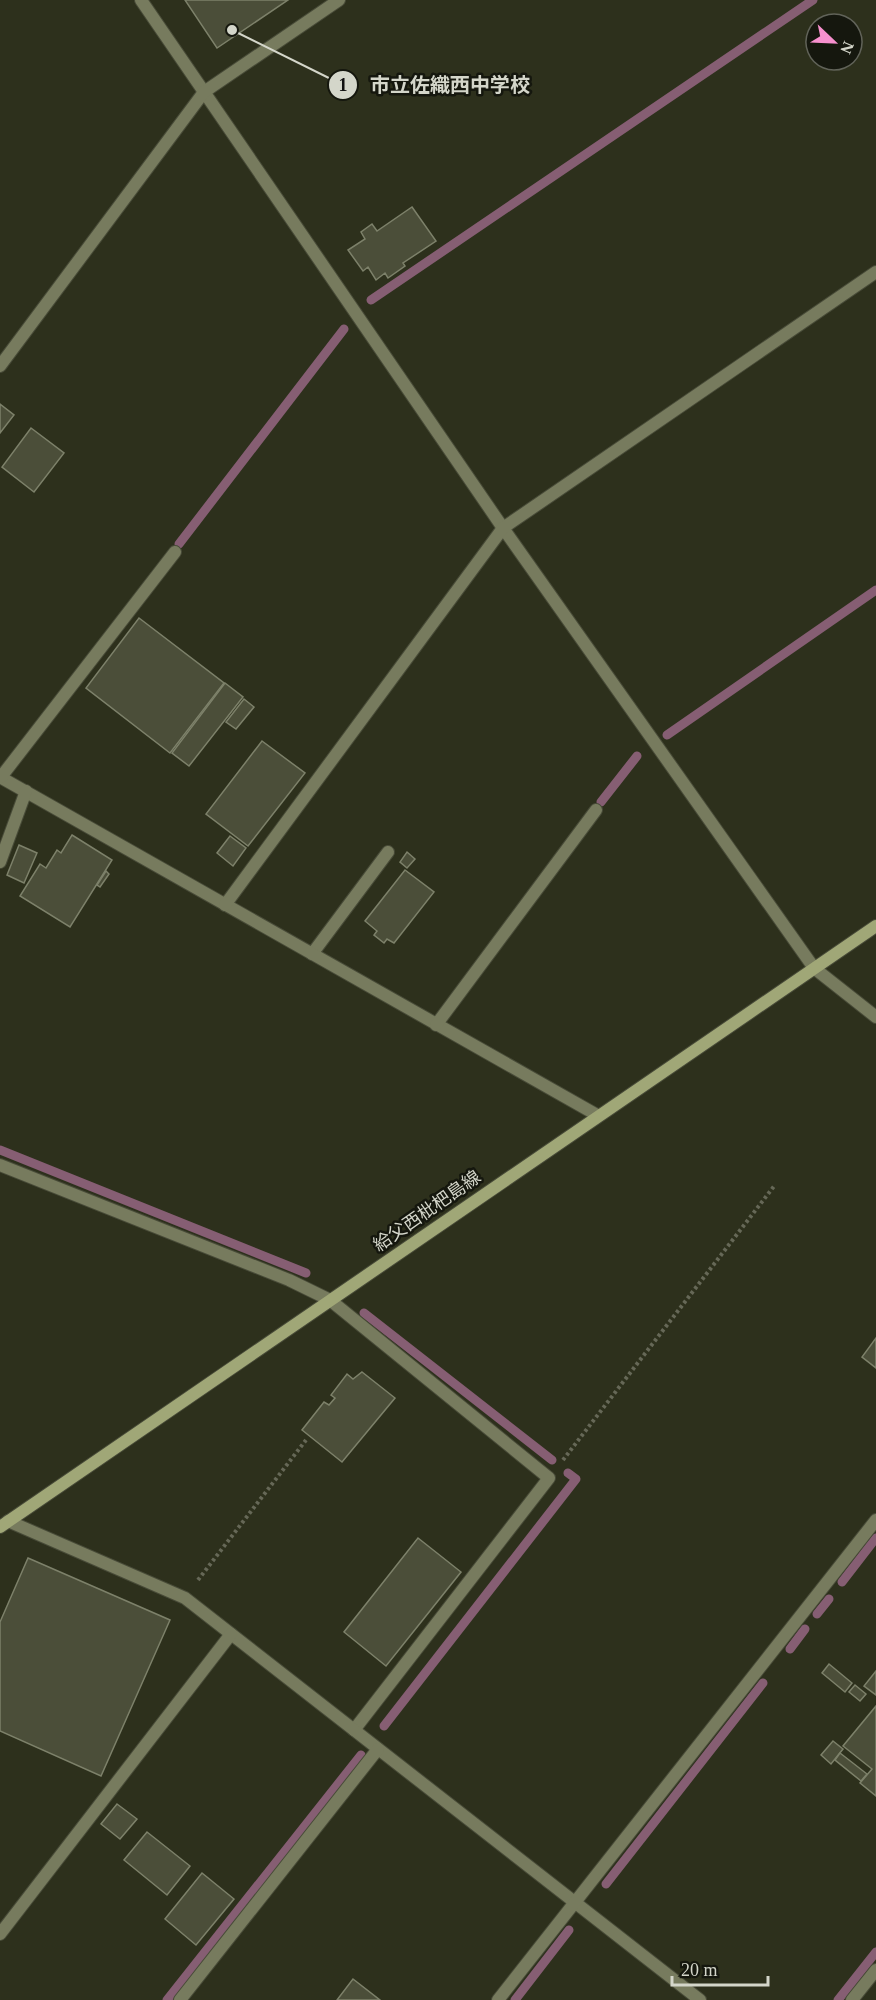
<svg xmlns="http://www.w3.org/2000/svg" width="876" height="2000" font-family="'Times New Roman','Noto Sans JP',serif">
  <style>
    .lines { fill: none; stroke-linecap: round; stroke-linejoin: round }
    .stream { stroke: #865e73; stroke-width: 9 }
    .building { fill: #4b4e39; stroke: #7d816a; stroke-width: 1.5 }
    .lane-casing { stroke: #484b38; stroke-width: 14 }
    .street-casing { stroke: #484b38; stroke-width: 14 }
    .secondary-casing { stroke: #484b38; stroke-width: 14 }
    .path { stroke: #666857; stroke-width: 4; stroke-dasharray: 3 3; stroke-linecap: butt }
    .lane { stroke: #777b5e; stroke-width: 12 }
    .street { stroke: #777b5e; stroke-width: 12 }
    .secondary { stroke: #a0a777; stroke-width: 12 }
    .labels { text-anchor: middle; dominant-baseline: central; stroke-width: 5; stroke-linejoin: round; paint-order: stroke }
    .street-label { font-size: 18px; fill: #d4d6ca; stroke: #15170e }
    .leader { fill: none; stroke: #d4d6ca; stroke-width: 2 }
    .callout-dot { fill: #d4d6ca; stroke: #15170e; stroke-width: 2 }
    .mark-label { font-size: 18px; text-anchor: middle; font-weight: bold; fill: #111 }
    .callout-label { font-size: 20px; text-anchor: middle; font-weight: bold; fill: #d4d6ca; stroke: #15170e; stroke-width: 5; stroke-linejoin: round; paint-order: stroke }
  </style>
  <rect width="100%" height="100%" fill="#2d301c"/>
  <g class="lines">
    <g class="stream">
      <polyline points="371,300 813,0"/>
      <polyline points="179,544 344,329"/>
      <polyline points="667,735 876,590"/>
      <polyline points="601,802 637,756"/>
      <polyline points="0,1150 306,1273"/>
      <polyline points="364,1313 552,1460"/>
      <polyline points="842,1582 876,1538"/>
      <polyline points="817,1614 829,1599"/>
      <polyline points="790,1649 805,1629"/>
      <polyline points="384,1726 576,1479 568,1473"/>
      <polyline points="606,1884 763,1683"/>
      <polyline points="167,2000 361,1755"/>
      <polyline points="515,2000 569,1930"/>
      <polyline points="838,2000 876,1952"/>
    </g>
  </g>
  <g class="building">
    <polygon points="185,0 288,0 217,48"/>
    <polygon points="412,207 436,241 403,263 405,266 388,278 385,273 376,280 368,267 363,271 348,250 365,239 361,232 372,224 377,231"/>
    <polygon points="0,404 14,415 0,433"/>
    <polygon points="31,428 64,453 34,492 2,467"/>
    <polygon points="139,618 224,683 170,753 86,688"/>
    <polygon points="225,683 243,697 189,766 172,753"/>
    <polygon points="244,699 254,707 236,729 226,722"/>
    <polygon points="262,741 305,773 248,846 206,814"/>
    <polygon points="72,835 112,860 70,927 20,896 40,864 46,868 57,850 61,853"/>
    <polygon points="230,836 246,848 233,866 217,853"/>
    <polygon points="19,845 37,853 24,883 7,875"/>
    <polygon points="407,852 415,859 407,868 400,862"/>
    <polygon points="405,870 434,892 394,943 387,939 384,943 374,935 377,931 365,921"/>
    <polygon points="106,871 109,874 100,887 97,885"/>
    <polygon points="876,1338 876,1368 862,1357"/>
    <polygon points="362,1372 395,1398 342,1462 302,1430 324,1402 329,1405 335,1398 331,1395 347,1374 353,1379"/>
    <polygon points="418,1538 461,1572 386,1666 344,1632"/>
    <polygon points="28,1558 170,1620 101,1776 0,1731 0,1622"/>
    <polygon points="829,1664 852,1683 845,1692 822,1673"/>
    <polygon points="876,1671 876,1695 864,1686"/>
    <polygon points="855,1685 866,1694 860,1701 849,1692"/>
    <polygon points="876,1706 876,1796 860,1783 872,1769 843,1746"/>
    <polygon points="833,1741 843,1749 831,1764 821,1755"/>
    <polygon points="840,1753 867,1774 861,1781 835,1760"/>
    <polygon points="117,1804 137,1819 120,1839 101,1824"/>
    <polygon points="147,1832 190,1866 167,1895 124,1860"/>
    <polygon points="202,1873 234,1899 196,1945 165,1919"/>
    <polygon points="353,1979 380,2000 337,2000"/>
  </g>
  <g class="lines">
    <defs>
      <polyline id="lane" points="312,954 388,852"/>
      <g id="street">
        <polyline points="141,0 503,528 814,968 876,1017"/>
        <polyline points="0,366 204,92 339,0"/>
        <polyline points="0,777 597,1115"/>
        <polyline points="1,777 175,552"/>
        <polyline points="0,862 26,791"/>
        <polyline points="225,905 503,528 876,272"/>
        <polyline points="436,1025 596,810"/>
        <polyline points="0,1165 289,1280 330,1300 549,1478 354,1730"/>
        <polyline points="8,1521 185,1598 700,2000"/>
        <polyline points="0,1934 231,1634"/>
        <polyline points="180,2000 378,1749"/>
        <polyline points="498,2000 876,1520"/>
        <polyline points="852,2000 876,1970"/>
      </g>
      <polyline id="secondary" points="0,1527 876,926"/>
    </defs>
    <use href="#lane" class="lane-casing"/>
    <use href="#street" class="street-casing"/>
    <use href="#secondary" class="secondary-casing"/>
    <g class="path">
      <polyline points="563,1460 775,1185"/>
      <polyline points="198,1580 306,1440"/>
    </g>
    <use href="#lane" class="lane"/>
    <use href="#street" class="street"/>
    <use href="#secondary" class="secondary"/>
  </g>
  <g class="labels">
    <g class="street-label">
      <text transform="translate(427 1211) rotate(-35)">給父西枇杷島線</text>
    </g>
  </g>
  <path class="leader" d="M232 30L343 85"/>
  <g class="callout-dot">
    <circle cx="232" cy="30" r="6"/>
    <circle cx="343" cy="85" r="15"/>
  </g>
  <g class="mark-label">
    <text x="343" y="91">1</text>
  </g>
  <g class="callout-label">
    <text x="450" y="92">市立佐織西中学校</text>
  </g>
  <g transform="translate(834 42) rotate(113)"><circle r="28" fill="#15170e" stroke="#616359" stroke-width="1.5"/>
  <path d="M0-4.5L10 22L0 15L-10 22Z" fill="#f790ce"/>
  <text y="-9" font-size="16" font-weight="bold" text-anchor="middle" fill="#d4d6ca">N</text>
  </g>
  <path d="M672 1976v9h96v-9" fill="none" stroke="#d4d6ca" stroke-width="3"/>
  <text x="681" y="1976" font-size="18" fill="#d4d6ca" stroke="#15170e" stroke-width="4.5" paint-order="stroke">20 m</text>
</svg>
